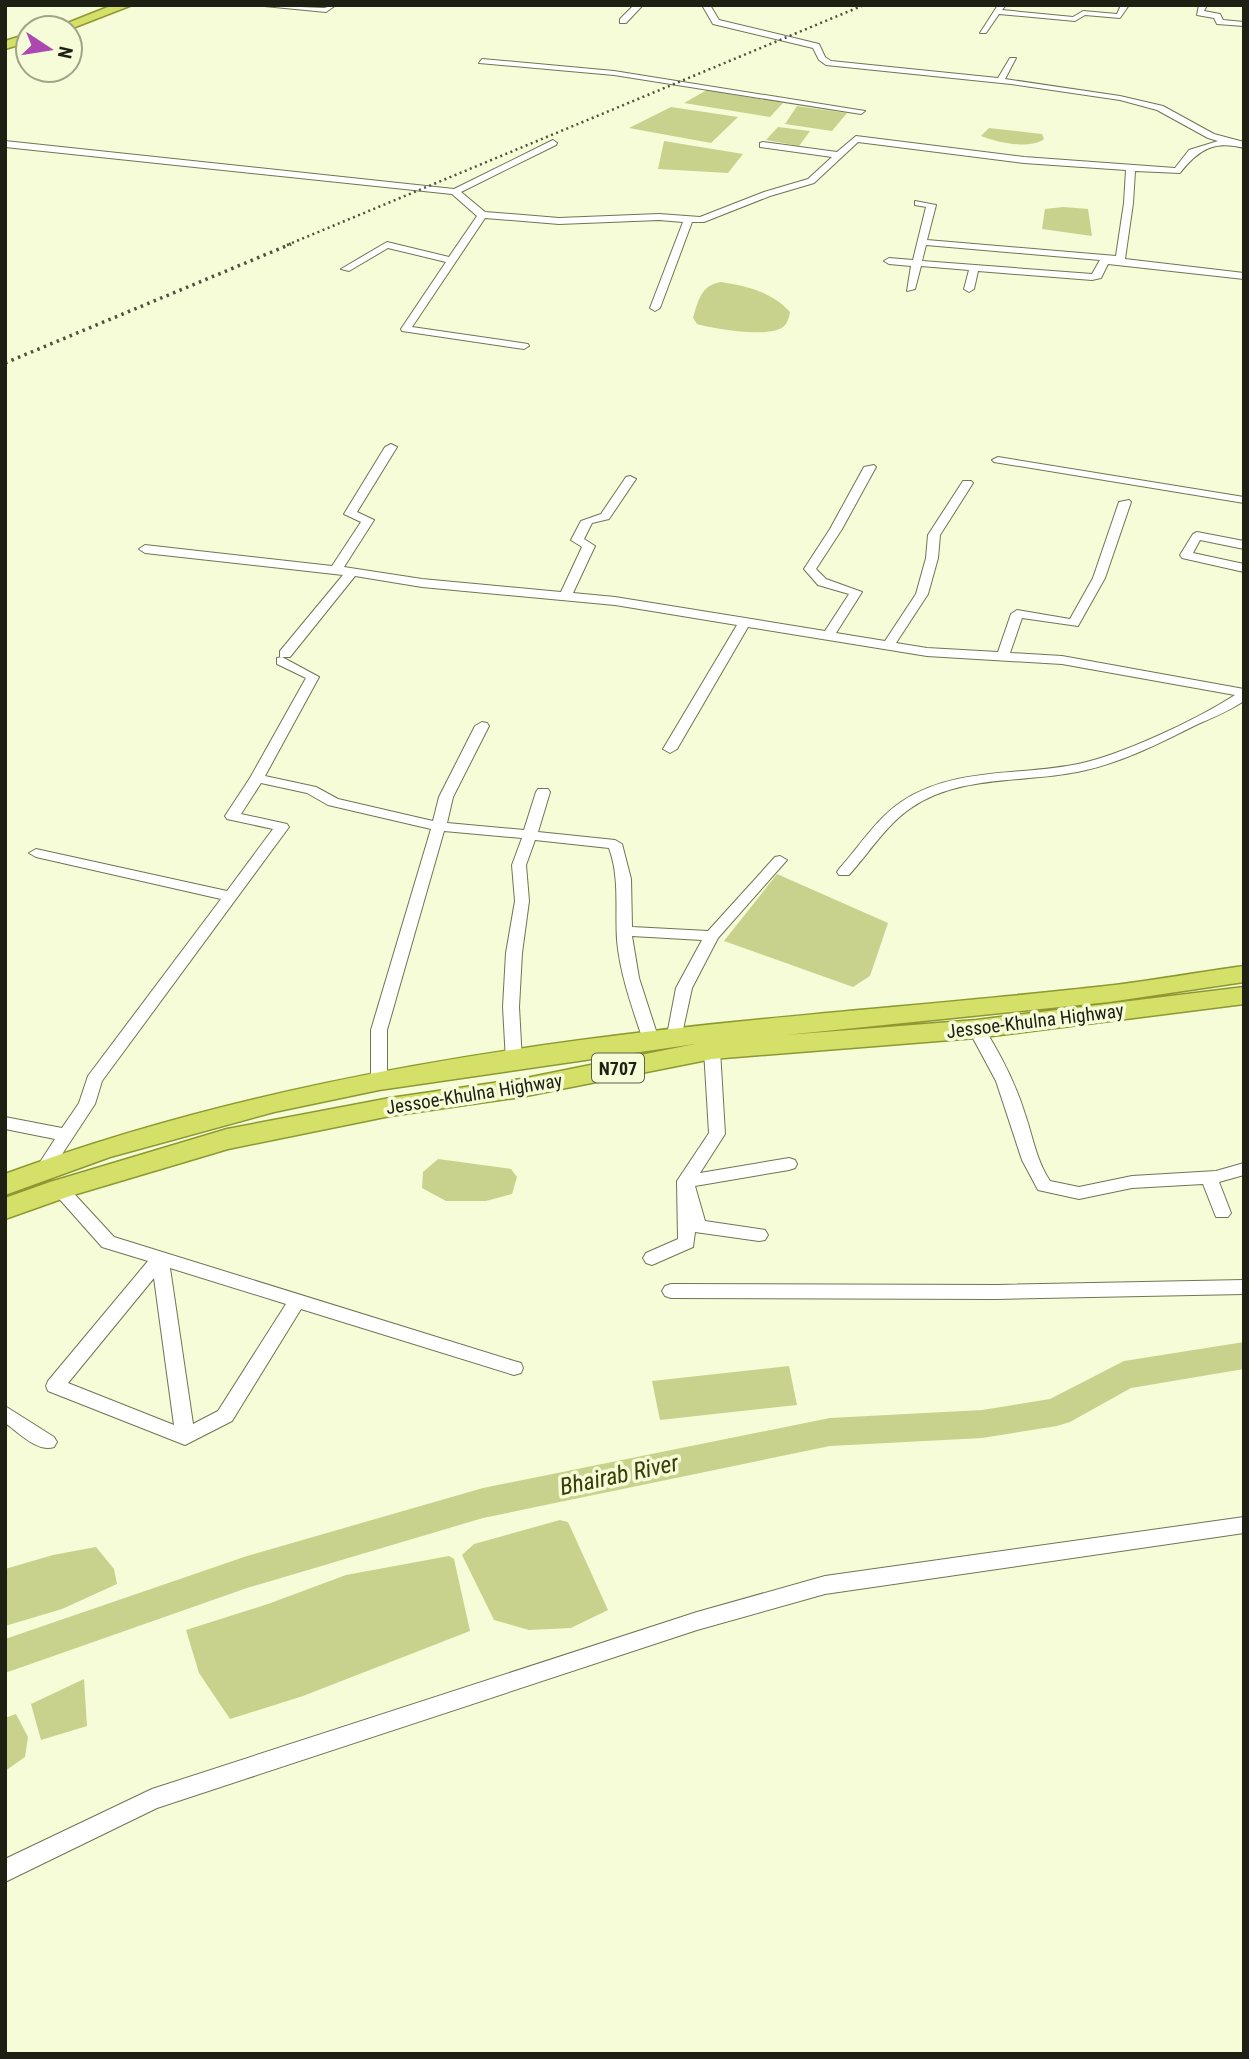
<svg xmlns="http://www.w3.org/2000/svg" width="1249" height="2059" font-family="'Roboto Condensed',sans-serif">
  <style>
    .water { fill: #c8d28c }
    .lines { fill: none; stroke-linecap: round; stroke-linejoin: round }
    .river { fill: #c8d28c; fill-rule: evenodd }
    .minor-casing { stroke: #707554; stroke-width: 2 }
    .trunk-casing { stroke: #8d9832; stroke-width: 3 }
    .minor { fill: #fff; fill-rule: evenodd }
    .trunk { fill: #d4e068; fill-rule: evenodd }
    .rail-far1 { stroke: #4e513e; stroke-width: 2.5; stroke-dasharray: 2 3.5; stroke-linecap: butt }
    .rail { stroke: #4e513e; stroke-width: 3.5; stroke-dasharray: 2.5 4.5; stroke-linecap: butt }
    .labels { text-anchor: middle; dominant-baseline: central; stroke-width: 7; stroke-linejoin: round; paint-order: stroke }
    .shield { fill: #f5fcd7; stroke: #5e624e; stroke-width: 2 }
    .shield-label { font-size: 18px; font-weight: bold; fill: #1e2013 }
    .street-label { font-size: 19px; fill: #1e2013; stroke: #f5fcd7 }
    .near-water-label { font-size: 24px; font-style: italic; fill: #393e08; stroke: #f5fcd7 }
  </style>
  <rect width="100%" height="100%" fill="#f5fcd7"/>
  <g class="water">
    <polygon points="707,90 783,103 770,117 684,103"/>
    <polygon points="797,106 847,113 832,131 785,124"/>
    <polygon points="671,107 738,117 711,143 629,128"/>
    <polygon points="778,127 810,131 799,146 766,140"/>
    <path d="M 989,128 L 1042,134 L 1044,139 C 1029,150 997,142 981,136 Z"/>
    <polygon points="664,141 743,154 728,173 658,169"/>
    <polygon points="1063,207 1088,209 1092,236 1042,229 1045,209"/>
    <path d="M 721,282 C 747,286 772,292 790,312 C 789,317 788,323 783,327 C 769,338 714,329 697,324 L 693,318 C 698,301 701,285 721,282 Z"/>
    <polygon points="777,874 888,923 870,976 853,987 724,941"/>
    <polygon points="438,1159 511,1169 517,1177 512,1194 486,1201 446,1201 422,1188 423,1172"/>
    <polygon points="789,1366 797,1405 660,1420 652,1381"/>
    <polygon points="560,1520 568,1522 608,1610 571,1628 529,1630 494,1620 462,1555 474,1544"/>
    <polygon points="96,1547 114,1569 117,1584 62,1609 5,1626 5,1569 53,1555"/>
    <polygon points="449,1556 454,1559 470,1631 303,1696 230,1719 199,1673 186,1630 268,1604 346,1575"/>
    <polygon points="84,1679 87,1726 41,1740 31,1704"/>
    <polygon points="16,1714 28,1737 25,1757 5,1771 5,1718"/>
  </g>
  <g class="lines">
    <polygon class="river" points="1244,1342 1244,1369 1131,1388 1070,1422 1057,1426 982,1438 830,1446 483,1518 247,1588 5,1673 5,1639 247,1556 483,1488 830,1418 982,1410 1050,1399 1124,1361"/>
    <defs>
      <g id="minor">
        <polygon points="253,5 324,8 336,5 326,12"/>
        <polygon points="634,5 643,5 626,23 620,23 620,19"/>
        <path d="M 702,5 L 710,5 L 719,20 L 819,44 L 825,57 L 831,61 L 998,78 L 1010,58 L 1016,58 L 1005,79 L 1120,96 L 1163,106 L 1214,134 L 1244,142 L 1244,148 C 1214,140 1198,150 1180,173 L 1135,171 L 1133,203 L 1125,259 L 1244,273 L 1244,279 L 1108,264 L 1101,278 L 1092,280 L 978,271 L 974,289 L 969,292 L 964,289 L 969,270 L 921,266 L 915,289 L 907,291 L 911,266 L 889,264 L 884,261 L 889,258 L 913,260 L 926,207 L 915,205 L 915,201 L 936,205 L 927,240 L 1116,256 L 1124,203 L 1126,170 L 1024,163 L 858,142 L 814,183 L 770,196 L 704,222 L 692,222 L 660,308 L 655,311 L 650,308 L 683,222 L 659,220 L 559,224 L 485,218 L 412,327 L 528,344 L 529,346 L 524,349 L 402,331 L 401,329 L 446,262 L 388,248 L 349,271 L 341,269 L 387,242 L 449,257 L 477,216 L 452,194 L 5,147 L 5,141 L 454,189 L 553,140 L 557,143 L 556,145 L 461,192 L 485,212 L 559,218 L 659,214 L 700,217 L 764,192 L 808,179 L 832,157 L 760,147 L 760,143 L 763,142 L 837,152 L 856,136 L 1024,157 L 1175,168 L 1189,150 L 1218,141 L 1208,138 L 1157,110 L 1120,100 L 1011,84 L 826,65 L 819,60 L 813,48 L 713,24 ZM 926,245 L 1100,260 L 1092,274 L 922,261 Z"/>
        <polygon points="998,5 1006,5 1002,10 1073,17 1083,11 1117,14 1121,5 1129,5 1120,18 1085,15 1075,21 999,14 986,33 980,33"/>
        <polygon points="1199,5 1207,5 1204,11 1220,14 1223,20 1244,22 1244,26 1217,24 1214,18 1197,15"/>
        <polygon points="482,59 614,71 865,111 861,114 614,75 479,63"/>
        <path d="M 391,444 L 397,447 L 357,512 L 374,520 L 344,567 L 422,579 L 561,592 L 582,547 L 571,540 L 581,521 L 601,514 L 626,477 L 630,476 L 636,479 L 609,519 L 592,523 L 584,539 L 595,546 L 573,593 L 615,597 L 825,631 L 849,594 L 818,585 L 804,569 L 830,529 L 864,467 L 874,465 L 876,467 L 842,529 L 816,569 L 826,579 L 862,592 L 836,633 L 885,641 L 916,594 L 926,558 L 928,535 L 963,481 L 971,481 L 973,483 L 940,535 L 938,558 L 928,594 L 896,643 L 927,648 L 998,652 L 1011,614 L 1017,610 L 1070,619 L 1093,578 L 1119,502 L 1129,500 L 1131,502 L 1105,578 L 1078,626 L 1022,618 L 1010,653 L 1062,656 L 1244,689 L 1244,701 C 1229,711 1212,718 1196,725 C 1158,744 1119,764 1077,772 C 1021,783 959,775 911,808 C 886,825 869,853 849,875 L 839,875 L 837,872 L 839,869 C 859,847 876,819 901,802 C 953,767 1019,776 1078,764 C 1122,755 1196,720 1235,695 L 1062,664 L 927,656 L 748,627 L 677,749 L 670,753 L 663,749 L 737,625 L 615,605 L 422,587 L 355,576 L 290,657 L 280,657 L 280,651 L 343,575 L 145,553 L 139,549 L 145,545 L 332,566 L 361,522 L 344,514 L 385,447 Z"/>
        <polygon points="998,457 1244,497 1244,503 994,462 992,460"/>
        <polygon points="1197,532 1244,541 1244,549 1200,540 1193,553 1244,564 1244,572 1182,558 1180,555 1193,534"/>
        <path d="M 282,657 L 319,677 L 265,776 L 316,787 L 338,799 L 433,821 L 439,797 L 475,726 L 482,722 L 487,723 L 489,726 L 453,797 L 447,823 L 524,830 L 536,792 L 538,789 L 548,789 L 550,792 L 538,832 L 615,840 L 622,844 L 631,879 L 632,927 L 708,931 L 775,857 L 780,856 L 787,860 L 718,938 L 692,988 L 682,1034 L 670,1034 L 668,1030 L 676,988 L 702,940 L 632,936 L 639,978 L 659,1040 L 651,1045 L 643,1040 C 632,1007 620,974 617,940 C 615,909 620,878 609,848 L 535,840 L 526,865 L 529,901 L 522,953 L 519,1007 L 522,1061 L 514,1066 L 506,1061 L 503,1007 L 506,953 L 515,901 L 512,865 L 522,838 L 444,831 L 387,1030 L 387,1081 L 379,1087 L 371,1081 L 371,1030 L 431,829 L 328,805 L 307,793 L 261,783 L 241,814 L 287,824 L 289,827 L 102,1081 L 95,1104 L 47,1177 L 35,1177 L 33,1173 L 55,1139 L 5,1129 L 5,1117 L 62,1128 L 79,1103 L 88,1076 L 221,899 L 36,857 L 29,853 L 36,849 L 227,891 L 273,829 L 227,819 L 225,816 L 250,778 L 306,678 L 277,664 L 277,658 Z"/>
        <path d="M 976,1024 L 982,1025 C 1000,1053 1015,1082 1025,1114 C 1033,1137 1036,1160 1050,1181 L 1079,1187 L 1132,1176 L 1216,1171 L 1244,1163 L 1244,1175 L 1219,1182 L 1231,1213 L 1228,1217 L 1216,1217 L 1203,1184 L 1132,1188 L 1079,1199 L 1038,1190 L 1022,1160 L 996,1081 L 968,1029 Z"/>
        <polygon points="712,1045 720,1050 725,1134 700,1173 789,1158 795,1160 797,1164 795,1168 789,1170 695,1186 705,1221 765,1230 768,1235 765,1240 759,1241 695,1232 693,1247 652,1265 646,1263 643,1258 646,1253 678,1239 677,1181 709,1133 704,1050"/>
        <path d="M 60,1183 L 66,1185 L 114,1237 L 514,1361 L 521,1363 L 523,1368 L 521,1373 L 514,1375 L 301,1309 L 232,1421 L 185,1445 L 48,1391 L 46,1386 L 48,1381 L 148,1261 L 102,1247 L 54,1193 L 51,1189 L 54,1185 ZM 170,1268 L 286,1304 L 218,1411 L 193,1424 ZM 154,1278 L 174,1425 L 68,1383 Z"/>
        <polygon points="1244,1280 1244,1294 997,1299 671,1298 665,1296 662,1291 665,1286 671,1284 997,1285"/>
        <path d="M 5,1406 L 54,1437 L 57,1442 L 54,1447 C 38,1453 18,1432 5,1423 Z"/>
        <polygon points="1244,1517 1244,1533 825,1594 697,1630 157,1808 5,1882 5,1859 152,1789 697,1612 825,1576"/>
      </g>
      <g id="trunk">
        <polygon points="113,5 132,5 70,29 55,28"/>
        <polygon points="28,34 28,42 5,49 5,41"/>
        <path d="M 1244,966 L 1244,982 L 1109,1002 L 786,1035 L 976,1020 L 1244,987 L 1244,1004 L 976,1038 L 712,1059 L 521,1097 L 390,1116 L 228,1149 L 70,1196 L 5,1219 L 5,1198 L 50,1182 L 227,1129 L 390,1098 L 521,1079 L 695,1044 L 379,1090 L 274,1112 L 110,1157 L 5,1195 L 5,1174 C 213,1097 433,1057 653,1031 C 803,1013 955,1003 1106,986 C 1152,981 1198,972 1244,966 Z"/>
      </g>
    </defs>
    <use href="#minor" class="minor-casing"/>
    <use href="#trunk" class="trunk-casing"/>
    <use href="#minor" class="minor"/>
    <use href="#trunk" class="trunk"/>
    <polyline class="rail-far1" points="287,245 864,5"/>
    <polyline class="rail" points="5,363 291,244"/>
  </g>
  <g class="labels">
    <rect class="shield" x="592" y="1053.5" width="52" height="29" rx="5"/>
    <g class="shield-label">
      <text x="618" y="1068">N707</text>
    </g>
    <g class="street-label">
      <text transform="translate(1035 1021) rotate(-7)">Jessoe-Khulna Highway</text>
      <text transform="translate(474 1094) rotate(-9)">Jessoe-Khulna Highway</text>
    </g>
    <g class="near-water-label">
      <text transform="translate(619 1475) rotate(-12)">Bhairab River</text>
    </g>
  </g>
  <rect width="1249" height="2059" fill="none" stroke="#1e2013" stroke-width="14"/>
  <g transform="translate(49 49) rotate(102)"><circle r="33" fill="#f5fcd7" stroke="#9fa489" stroke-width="2"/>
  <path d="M0-5L12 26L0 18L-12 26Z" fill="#ab49b1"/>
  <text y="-10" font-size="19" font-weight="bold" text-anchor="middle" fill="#1e2013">N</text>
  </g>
</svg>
